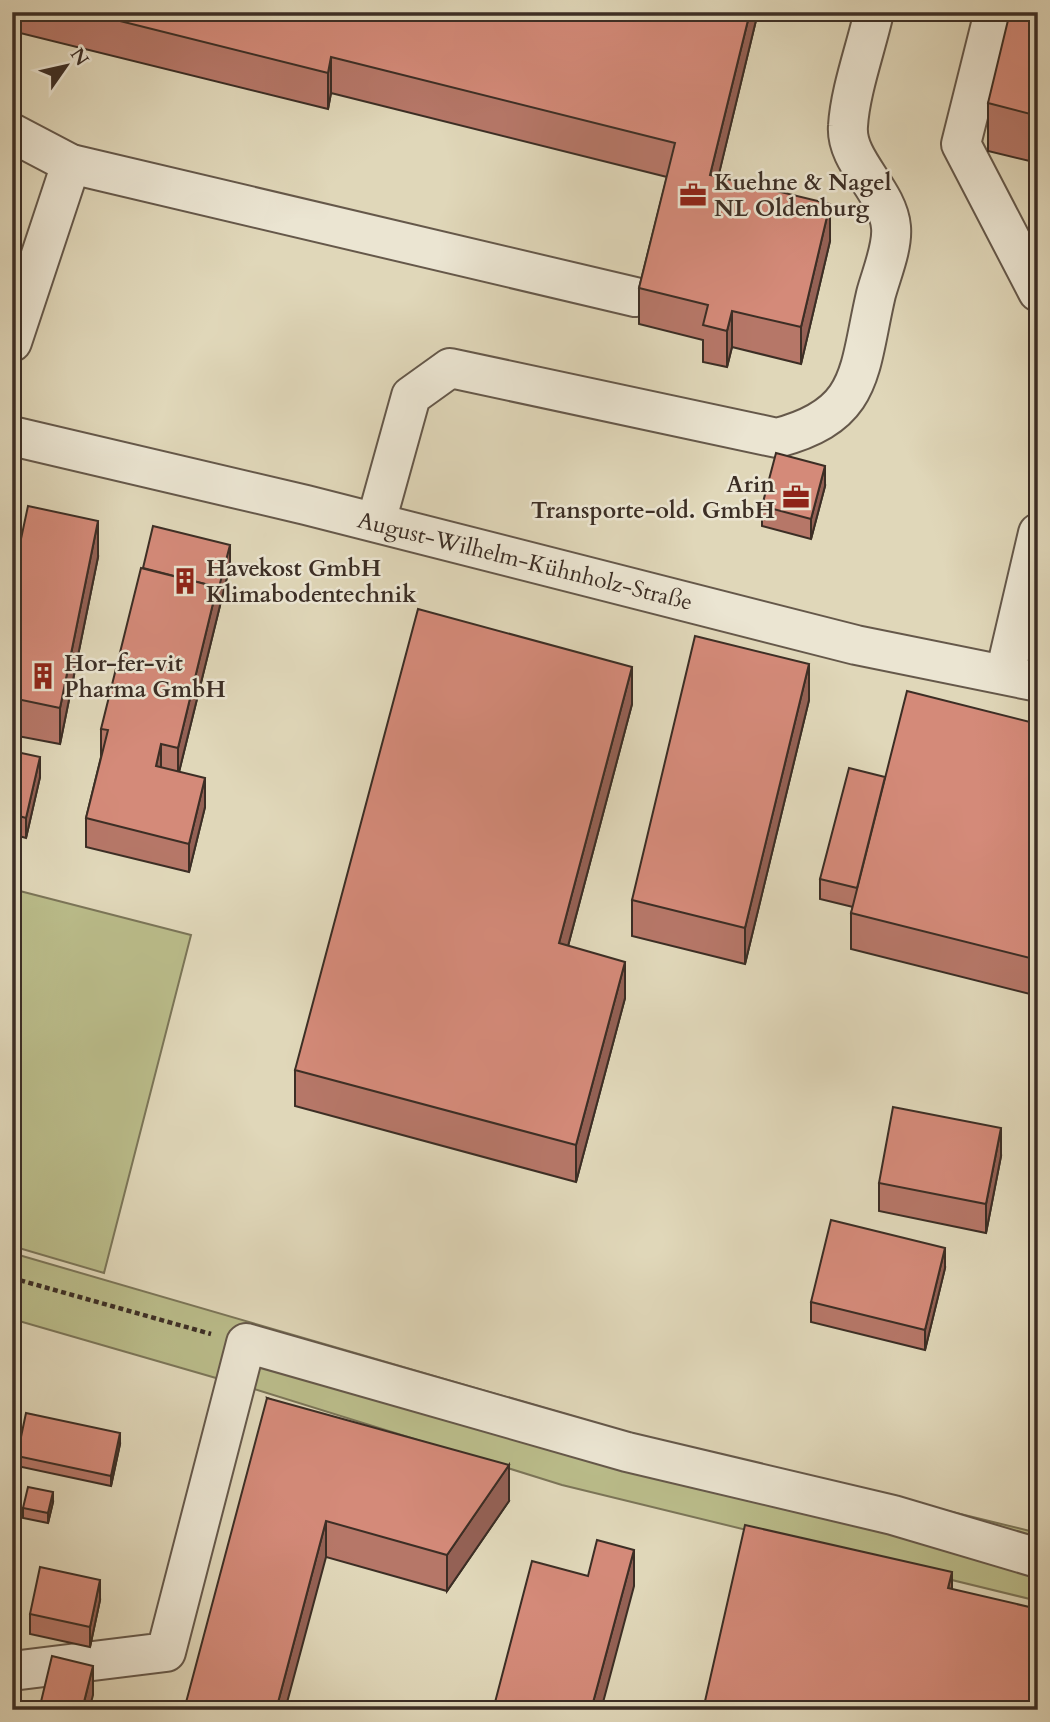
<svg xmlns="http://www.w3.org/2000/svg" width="1050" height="1722" font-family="Cardo,serif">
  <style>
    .green { fill: #babc8a; stroke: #7b7558; stroke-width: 2 }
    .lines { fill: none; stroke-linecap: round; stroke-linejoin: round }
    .minor-casing { stroke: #65584a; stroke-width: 42 }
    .path { stroke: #3c2e25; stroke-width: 4.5; stroke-dasharray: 5 3.5; stroke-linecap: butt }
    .minor { stroke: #ebe5d2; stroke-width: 38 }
    .wall { fill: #b67768; stroke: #3c2e25; stroke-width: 2 }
    .shaded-wall { fill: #946155; stroke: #3c2e25; stroke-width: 2 }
    .building { fill: #d48a79; stroke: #3c2e25; stroke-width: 2 }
    .labels { text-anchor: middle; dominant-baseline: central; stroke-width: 5; stroke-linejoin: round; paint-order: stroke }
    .poi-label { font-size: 23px; font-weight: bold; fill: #3c2e25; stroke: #ebe5d2; text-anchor: start }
    .street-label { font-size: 23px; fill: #3c2e25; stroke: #ebe5d2 }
  </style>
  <rect width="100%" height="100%" fill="#e0d7b9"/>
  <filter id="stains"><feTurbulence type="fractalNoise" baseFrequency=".00286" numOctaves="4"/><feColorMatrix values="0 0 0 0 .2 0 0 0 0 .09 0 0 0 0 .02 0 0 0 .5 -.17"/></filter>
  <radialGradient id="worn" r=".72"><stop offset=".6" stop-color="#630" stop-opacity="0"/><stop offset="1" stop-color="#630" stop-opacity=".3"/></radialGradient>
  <g class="green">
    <polygon points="12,889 191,935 104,1273 12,1246"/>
    <polygon points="12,1253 627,1432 1038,1533 1038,1601 562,1485 254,1389 12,1319"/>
  </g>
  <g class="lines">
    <defs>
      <g id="minor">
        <polyline points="994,12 961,144 1038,292"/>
        <polyline points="12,133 71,164 635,297"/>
        <polyline points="12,342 71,164"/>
        <polyline points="12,436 306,505 856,645 1038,682"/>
        <path d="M 376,522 L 411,396 L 450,368 L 777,438 C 865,415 858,371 876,294 C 881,275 893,247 891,227 C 888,191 845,161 848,126 C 850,91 866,48 874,12"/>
        <polyline points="1005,674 1038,533"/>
        <polyline points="12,1671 166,1652 246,1343 627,1452 893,1515 1038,1558"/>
      </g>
    </defs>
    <use href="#minor" class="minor-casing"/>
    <polyline class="path" points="12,1278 211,1334"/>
    <use href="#minor" class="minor"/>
  </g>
  <g class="wall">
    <polygon points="16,12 758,12 718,177 830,241 801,364 732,347 727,367 703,362 703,340 639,324 639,288 667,177 331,93 328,109 16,32"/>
    <polygon points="1038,12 1038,163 988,151 988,103"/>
    <polygon points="825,486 811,539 762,526 762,506"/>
    <polygon points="98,557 60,744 12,735 12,581"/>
    <polygon points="230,565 179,772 205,807 189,872 86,847 86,818 101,757 101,729"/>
    <polygon points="809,700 745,964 632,936 632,900"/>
    <polygon points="632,704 568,946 625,998 576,1182 295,1106 295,1070"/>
    <polygon points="1038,724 1038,996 851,949 851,913 853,907 820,899 820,879 885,777"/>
    <polygon points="12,751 40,777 26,838 12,834"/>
    <polygon points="1001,1156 986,1233 879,1211 879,1183"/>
    <polygon points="945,1268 925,1350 811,1322 811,1302"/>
    <polygon points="267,1398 509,1501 447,1591 326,1557"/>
    <polygon points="120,1444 111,1486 17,1466 17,1456"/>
    <polygon points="53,1502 48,1523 23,1518 23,1508"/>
    <polygon points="100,1600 90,1647 30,1634 30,1614"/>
  </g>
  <g class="shaded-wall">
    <polygon points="750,12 758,12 710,211 710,175"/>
    <polygon points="331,57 331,93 328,109 328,73"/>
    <polygon points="830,204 830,241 801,364 801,327"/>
    <polygon points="732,311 732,347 727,367 727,331"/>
    <polygon points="825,466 825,486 811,539 811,519"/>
    <polygon points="98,521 98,557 60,744 60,708"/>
    <polygon points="230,545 230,565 178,776 178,748 217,587"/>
    <polygon points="809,664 809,700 745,964 745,928"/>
    <polygon points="632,667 632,704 559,980 559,943"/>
    <polygon points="161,744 161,773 156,766"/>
    <polygon points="40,757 40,777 26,838 26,818"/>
    <polygon points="205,778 205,807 189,872 189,844"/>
    <polygon points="625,962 625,998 576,1182 576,1145"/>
    <polygon points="1001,1128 1001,1156 986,1233 986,1204"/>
    <polygon points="945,1248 945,1268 925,1350 925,1330"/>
    <polygon points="120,1433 120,1444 111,1486 111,1476"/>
    <polygon points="509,1465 509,1501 447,1591 447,1555"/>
    <polygon points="53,1492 53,1502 48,1523 48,1513"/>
    <polygon points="326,1521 326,1557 285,1710 276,1710"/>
    <polygon points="634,1550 634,1586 601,1710 591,1710"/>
    <polygon points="952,1572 952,1608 948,1588"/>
    <polygon points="100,1580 100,1600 90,1647 90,1627"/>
    <polygon points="93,1666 93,1695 89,1710 82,1710"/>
  </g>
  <g class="building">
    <polygon points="84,12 750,12 710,175 830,204 801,327 732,311 727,331 703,325 708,305 639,288 675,143 331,57 328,73"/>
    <polygon points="1010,12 1038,12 1038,116 988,103"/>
    <polygon points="776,453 825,466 811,519 762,506"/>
    <polygon points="28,506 98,521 60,708 12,698 12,581"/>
    <polygon points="153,526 230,545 217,595 217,587 143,568"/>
    <polygon points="141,568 217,587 178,748 161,744 156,766 205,778 189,844 86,818 108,730 101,729"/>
    <polygon points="418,609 632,667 559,943 625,962 576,1145 295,1070"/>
    <polygon points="695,636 809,664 745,928 632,900"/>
    <polygon points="907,691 1038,724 1038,960 851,913"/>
    <polygon points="12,751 40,757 26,818 12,814"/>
    <polygon points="849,768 885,777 857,888 820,879"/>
    <polygon points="893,1107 1001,1128 986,1204 879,1183"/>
    <polygon points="831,1220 945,1248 925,1330 811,1302"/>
    <polygon points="267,1398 509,1465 447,1555 326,1521 276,1710 184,1710"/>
    <polygon points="26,1413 120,1433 111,1476 17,1456"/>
    <polygon points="28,1487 53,1492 48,1513 23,1508"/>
    <polygon points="745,1525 952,1572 948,1588 1038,1609 1038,1710 703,1710"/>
    <polygon points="597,1540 634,1550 591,1710 493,1710 532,1561 588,1576"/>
    <polygon points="40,1567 100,1580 90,1627 30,1614"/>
    <polygon points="52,1656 93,1666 82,1710 39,1710"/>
  </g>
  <defs>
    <symbol id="office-bare" viewBox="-9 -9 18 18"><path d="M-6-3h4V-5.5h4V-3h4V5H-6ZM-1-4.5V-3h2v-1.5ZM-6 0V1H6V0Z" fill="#8f2418" stroke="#ebe5d2" stroke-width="2.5" paint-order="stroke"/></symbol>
    <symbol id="building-bare" viewBox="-9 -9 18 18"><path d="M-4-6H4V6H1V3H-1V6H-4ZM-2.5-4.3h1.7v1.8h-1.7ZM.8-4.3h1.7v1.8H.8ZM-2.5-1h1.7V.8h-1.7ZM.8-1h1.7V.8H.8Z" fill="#8f2418" stroke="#ebe5d2" stroke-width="2.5" paint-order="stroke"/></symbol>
  </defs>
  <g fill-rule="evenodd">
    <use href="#office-bare" x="674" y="176" width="38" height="38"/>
    <use href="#office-bare" x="777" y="478" width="38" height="38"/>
    <use href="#building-bare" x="166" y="562" width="38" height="38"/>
    <use href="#building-bare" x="24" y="657" width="38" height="38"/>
  </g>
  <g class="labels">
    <g class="poi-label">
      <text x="714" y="182">Kuehne &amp; Nagel<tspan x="714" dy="26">NL Oldenburg</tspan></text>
      <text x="775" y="484" text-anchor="end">Arin<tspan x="775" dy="26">Transporte-old. GmbH</tspan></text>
      <text x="206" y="568">Havekost GmbH<tspan x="206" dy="26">Klimabodentechnik</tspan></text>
      <text x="64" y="663">Hor-fer-vit<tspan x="64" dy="26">Pharma GmbH</tspan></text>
    </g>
    <g class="street-label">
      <text transform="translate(525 561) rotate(14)">August-Wilhelm-Kühnholz-Straße</text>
    </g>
  </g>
  <rect width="1050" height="1722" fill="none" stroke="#e0d7b9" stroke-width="42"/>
  <rect x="14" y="14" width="1022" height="1694" fill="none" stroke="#3c2e25" stroke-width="3.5"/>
  <rect x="21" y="21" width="1008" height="1680" fill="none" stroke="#3c2e25" stroke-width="2"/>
  <g transform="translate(66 66) rotate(56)" stroke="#ebe5d2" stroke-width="5" paint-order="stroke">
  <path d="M0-5L12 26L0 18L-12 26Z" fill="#3c2e25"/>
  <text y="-10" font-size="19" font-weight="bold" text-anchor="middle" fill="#3c2e25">N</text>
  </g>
  <rect width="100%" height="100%" filter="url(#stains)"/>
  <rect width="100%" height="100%" fill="url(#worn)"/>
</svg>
